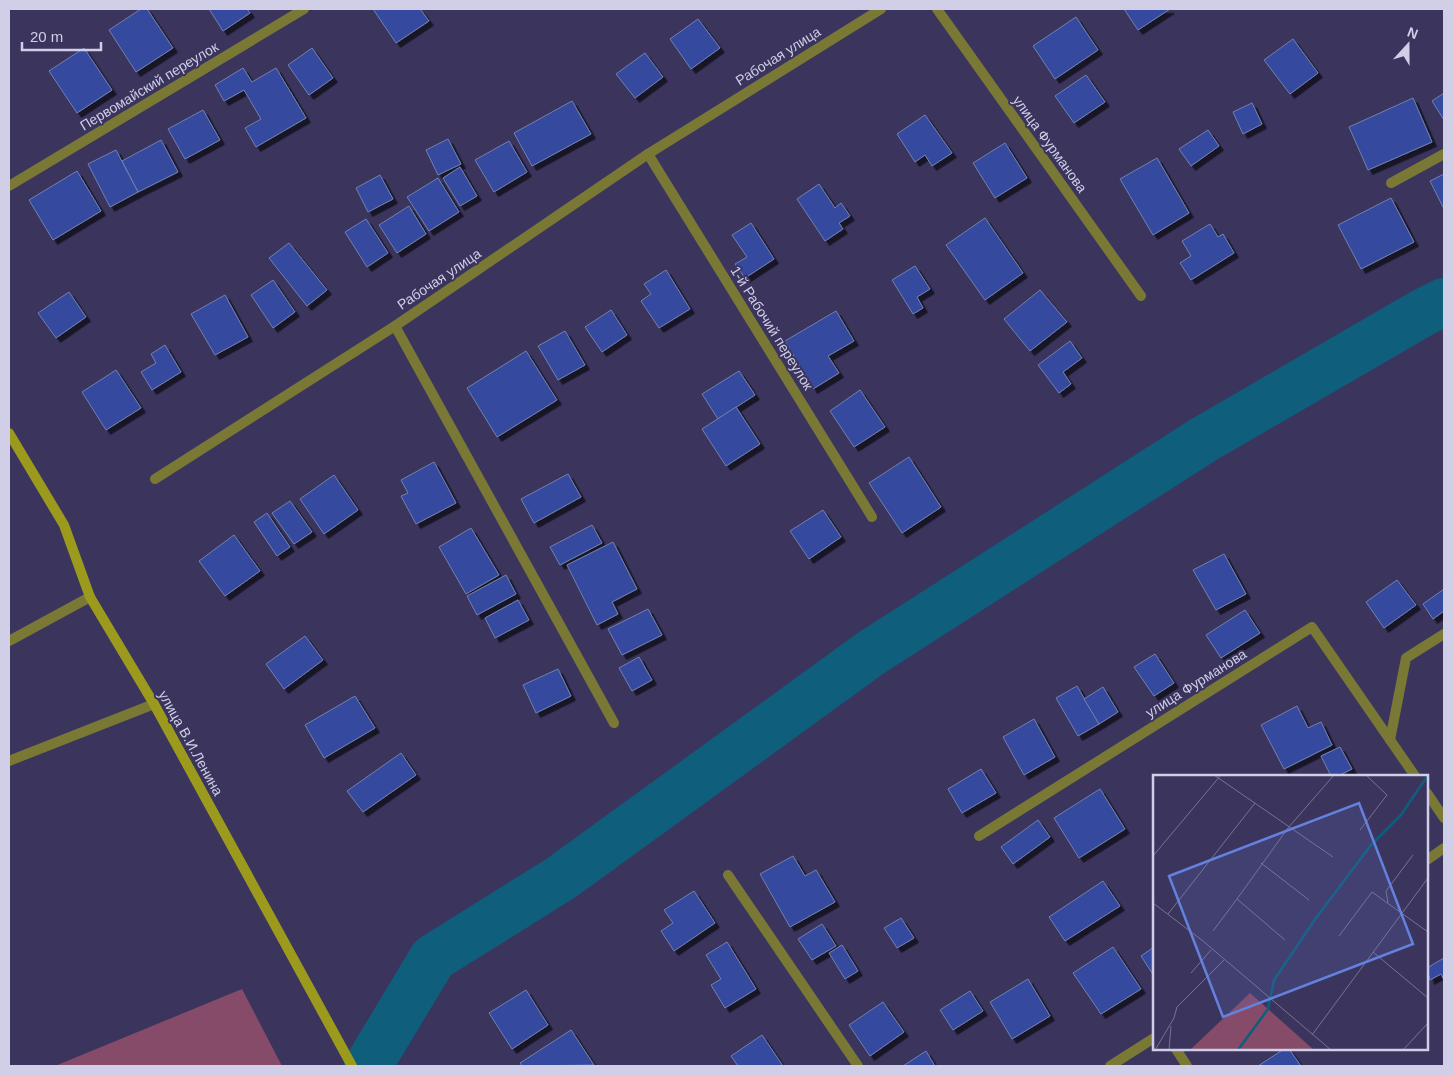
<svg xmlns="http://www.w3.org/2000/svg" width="1453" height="1075" font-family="Helvetica,sans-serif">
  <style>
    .green { fill: #854b68 }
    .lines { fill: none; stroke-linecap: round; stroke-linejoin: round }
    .river { stroke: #0e5e7c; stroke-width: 48 }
    .building { fill: #34499f; stroke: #7281ae; filter: url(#shadow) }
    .lane { stroke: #797935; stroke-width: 10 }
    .street { stroke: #797935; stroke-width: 10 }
    .secondary { stroke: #9b9a1c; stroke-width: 10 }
    .labels { text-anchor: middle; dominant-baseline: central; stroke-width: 4; stroke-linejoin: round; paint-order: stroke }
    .street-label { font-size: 14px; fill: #d1cee8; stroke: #3b355e }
    .inset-river { fill: none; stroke: #0e5e7c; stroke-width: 2.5 }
    .inset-road { fill: none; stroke: #777295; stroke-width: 1 }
    .view { fill: #6581de; fill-opacity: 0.15; stroke: #6581de; stroke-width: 2.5 }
    .inset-edge { fill: none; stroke: #d1cee8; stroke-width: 2.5 }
  </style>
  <defs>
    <filter id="shadow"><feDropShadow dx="4.5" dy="4.5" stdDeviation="0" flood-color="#0009"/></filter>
  </defs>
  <rect width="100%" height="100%" fill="#3b355e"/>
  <polygon class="green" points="242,989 282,1066 55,1066"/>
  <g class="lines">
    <polyline class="river" points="368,1066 433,958 561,878 871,653 1203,440 1422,313 1444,302"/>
  </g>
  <g class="building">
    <polygon points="141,9 147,9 173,48 136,72 109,30"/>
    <polygon points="209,9 247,9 250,13 223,31"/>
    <polygon points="373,9 420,9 429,21 396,43"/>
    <polygon points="1124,9 1170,9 1138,30"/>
    <polygon points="1076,17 1098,50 1055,79 1033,46"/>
    <polygon points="698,19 720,48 691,69 670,39"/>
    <polygon points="1293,39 1318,73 1290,94 1264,60"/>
    <polygon points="84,48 112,90 77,113 49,71"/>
    <polygon points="312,48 333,78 309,95 288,65"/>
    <polygon points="645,53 663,77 635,98 616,74"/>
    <polygon points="243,68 252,82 276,68 306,118 256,147 245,128 261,119 244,90 224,101 215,85"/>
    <polygon points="1086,75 1105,102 1074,123 1055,96"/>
    <polygon points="1444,93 1444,120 1432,101"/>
    <polygon points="1413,98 1432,142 1368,170 1349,127"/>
    <polygon points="572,101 591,134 532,166 514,133"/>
    <polygon points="1252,103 1262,124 1243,134 1233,112"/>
    <polygon points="203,110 220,140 185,159 168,129"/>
    <polygon points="925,115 952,153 932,166 925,155 915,162 897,134"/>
    <polygon points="1208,130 1219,146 1191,166 1179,149"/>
    <polygon points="448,139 461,164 438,175 426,150"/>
    <polygon points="161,140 178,172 138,192 122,161"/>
    <polygon points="509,141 527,172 494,192 475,160"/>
    <polygon points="1005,143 1027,178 995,198 973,163"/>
    <polygon points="116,150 138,192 110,207 88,164"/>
    <polygon points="1157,158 1189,213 1153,235 1120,179"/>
    <polygon points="460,167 477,196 460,206 443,178"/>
    <polygon points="77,171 101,211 53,240 29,200"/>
    <polygon points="1444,174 1444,209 1430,181"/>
    <polygon points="380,175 393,199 368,212 356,188"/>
    <polygon points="438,178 459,212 429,231 407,197"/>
    <polygon points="819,184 835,208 841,203 850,216 839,223 843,229 825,241 797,199"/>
    <polygon points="1391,198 1414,242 1361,269 1338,225"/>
    <polygon points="409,206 426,234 397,253 379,225"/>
    <polygon points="985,218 1023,273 985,300 946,245"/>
    <polygon points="366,219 388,253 367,267 345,232"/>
    <polygon points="751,223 774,259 745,278 735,264 747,257 732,235"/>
    <polygon points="1210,224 1218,237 1223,234 1234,253 1191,280 1180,263 1191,256 1182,241"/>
    <polygon points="289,243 327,290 307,306 269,258"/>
    <polygon points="915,266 930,289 917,297 923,308 913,314 892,280"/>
    <polygon points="666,270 690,309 659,328 641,301 651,294 644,284"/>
    <polygon points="273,280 295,312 273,328 251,295"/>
    <polygon points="1040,290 1067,322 1030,351 1004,319"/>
    <polygon points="69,292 86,317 56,338 38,313"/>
    <polygon points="225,295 248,337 215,355 191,314"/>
    <polygon points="611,310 627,335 602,352 585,327"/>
    <polygon points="836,311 854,341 828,356 839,373 813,389 785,341"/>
    <polygon points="565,331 585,365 558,380 538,346"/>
    <polygon points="1070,341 1082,358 1063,372 1071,384 1059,393 1038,365"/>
    <polygon points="165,345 181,372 152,390 141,372 156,363 151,354"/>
    <polygon points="526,351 557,400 497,437 467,388"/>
    <polygon points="116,370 141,408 106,430 82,392"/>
    <polygon points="739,371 755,395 718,419 702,394"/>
    <polygon points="860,390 885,427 854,447 830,411"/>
    <polygon points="736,407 760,444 726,466 702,429"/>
    <polygon points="909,457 941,507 902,533 869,483"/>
    <polygon points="434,462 456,503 416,524 401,496 408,493 401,480"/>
    <polygon points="568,474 581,497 534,523 521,499"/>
    <polygon points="334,475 358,510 324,534 300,499"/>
    <polygon points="290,501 312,532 294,544 272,513"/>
    <polygon points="823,510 841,537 809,559 790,531"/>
    <polygon points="267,513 290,547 277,556 254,522"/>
    <polygon points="592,525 602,543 560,565 550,547"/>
    <polygon points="471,528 499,575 466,594 439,547"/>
    <polygon points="234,535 260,571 225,596 199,561"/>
    <polygon points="613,542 637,589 612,602 618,614 597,625 567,565"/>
    <polygon points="1224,554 1246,594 1216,610 1193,570"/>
    <polygon points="506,575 516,594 477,615 467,596"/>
    <polygon points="1397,580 1416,605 1384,628 1366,602"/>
    <polygon points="1444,589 1444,611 1433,619 1423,604"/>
    <polygon points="518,600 529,620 495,638 485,618"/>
    <polygon points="648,609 662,635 622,655 608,629"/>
    <polygon points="1245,610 1260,633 1221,658 1206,635"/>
    <polygon points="305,636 323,660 284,689 266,664"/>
    <polygon points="1155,654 1174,683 1154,696 1134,667"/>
    <polygon points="639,657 652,680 632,691 619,668"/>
    <polygon points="558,669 571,696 536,713 523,685"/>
    <polygon points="1077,686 1099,724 1078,736 1056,698"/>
    <polygon points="1103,687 1118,712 1099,724 1084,699"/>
    <polygon points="355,696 375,728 324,758 305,725"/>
    <polygon points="1297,706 1308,728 1321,722 1332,745 1284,769 1261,725"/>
    <polygon points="1034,719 1055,757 1024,775 1003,737"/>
    <polygon points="1340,747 1352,769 1338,776 1331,776 1321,756"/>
    <polygon points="401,753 416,775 363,812 347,791"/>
    <polygon points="981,769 996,793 962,813 948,789"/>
    <polygon points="1100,789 1125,829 1079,858 1054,818"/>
    <polygon points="1038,820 1050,837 1013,864 1001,847"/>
    <polygon points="793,856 805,876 816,870 835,902 790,927 760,874"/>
    <polygon points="1103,881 1120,906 1065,941 1049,917"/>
    <polygon points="694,891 715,923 674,951 661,931 673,923 664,910"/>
    <polygon points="901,918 914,938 897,948 884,928"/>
    <polygon points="822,924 836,946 812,960 798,939"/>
    <polygon points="727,942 756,989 725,1008 711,985 721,979 706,955"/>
    <polygon points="842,945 858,971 845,979 829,953"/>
    <polygon points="1113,947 1141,989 1101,1014 1073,973"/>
    <polygon points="1154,947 1154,976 1141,956"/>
    <polygon points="1444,958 1444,980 1441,974 1430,980 1427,968"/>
    <polygon points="1028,979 1050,1016 1012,1039 990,1002"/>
    <polygon points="526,990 548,1025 512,1049 489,1013"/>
    <polygon points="970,991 983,1011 953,1030 940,1010"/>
    <polygon points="883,1002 904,1032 870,1056 849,1025"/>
    <polygon points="571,1030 594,1065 522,1066 520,1063"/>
    <polygon points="762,1035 783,1066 738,1066 731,1056"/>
    <polygon points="1284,1049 1289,1049 1301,1066 1258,1066"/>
    <polygon points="926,1051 935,1066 903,1066"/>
  </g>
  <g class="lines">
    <polyline class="lane" points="728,875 858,1066"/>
    <g class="street">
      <polyline points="937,9 1141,296"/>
      <polyline points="648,154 872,517"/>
      <polyline points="1391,183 1444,154"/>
      <polyline points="9,186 304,9"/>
      <polyline points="155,479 395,326"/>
      <polyline points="9,641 90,597"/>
      <polyline points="614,723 395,326 648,154 881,9"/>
      <polyline points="1390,740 1406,658 1444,634"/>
      <polyline points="9,761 154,704"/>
      <polyline points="1427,793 1444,818"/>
      <polyline points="979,836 1312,627 1415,776"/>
      <polyline points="1427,860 1444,848"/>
      <polyline points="1176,1049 1187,1066"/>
      <polyline points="1110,1066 1154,1038"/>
    </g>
    <polyline class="secondary" points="9,433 64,525 90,597 154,704 352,1066"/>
  </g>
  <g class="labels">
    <g class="street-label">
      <text transform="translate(778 56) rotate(-32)">Рабочая улица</text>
      <text transform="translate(149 86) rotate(-31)">Первомайский переулок</text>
      <text transform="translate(1050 144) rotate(54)">улица Фурманова</text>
      <text transform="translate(439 279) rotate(-34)">Рабочая улица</text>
      <text transform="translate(772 328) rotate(58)">1-й Рабочий переулок</text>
      <text transform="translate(1196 683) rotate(-32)">улица Фурманова</text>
      <text transform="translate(191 743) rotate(61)">улица В.И.Ленина</text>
    </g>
  </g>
  <g transform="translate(1153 775)">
    <rect width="275" height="275" fill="#3b355e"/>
    <path d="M 97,218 L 115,234 L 161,275 L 37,275 Z" fill="#854b68"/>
    <path class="inset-river" d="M 85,275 L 115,234 L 121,205 L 163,143 L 218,70 L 248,40 L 275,0"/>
    <path class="inset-road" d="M 61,0 L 180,82M 207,55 L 234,20 L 213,0M 0,81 L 68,0M 108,88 L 156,125M 0,128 L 50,166 L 178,275M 235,128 L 233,116 L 260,80M 15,139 L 102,28M 60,156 L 84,124M 186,161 L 219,117 L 275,157M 132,165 L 84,124 L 135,53 L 181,0M 220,177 L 275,223M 38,198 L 58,175M 159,260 L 275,103M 2,275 L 21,243 L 24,232 L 71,185M 16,275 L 18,251M 250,275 L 275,248"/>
    <path class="view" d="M 206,28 L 260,169 L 70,242 L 16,101 Z"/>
    <rect width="275" height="275" class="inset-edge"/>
  </g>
  <rect width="1453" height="1075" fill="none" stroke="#d1cee8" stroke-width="20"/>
  <g transform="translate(1408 45) rotate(21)" stroke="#3b355e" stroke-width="4" paint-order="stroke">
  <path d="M0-4L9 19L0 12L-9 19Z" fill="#d1cee8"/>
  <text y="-8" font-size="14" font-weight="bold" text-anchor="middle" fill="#d1cee8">N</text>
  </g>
  <path d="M22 42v8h79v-8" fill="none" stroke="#d1cee8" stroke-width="2.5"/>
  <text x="30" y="42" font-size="15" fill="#d1cee8" stroke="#3b355e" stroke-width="4" paint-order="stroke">20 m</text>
</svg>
